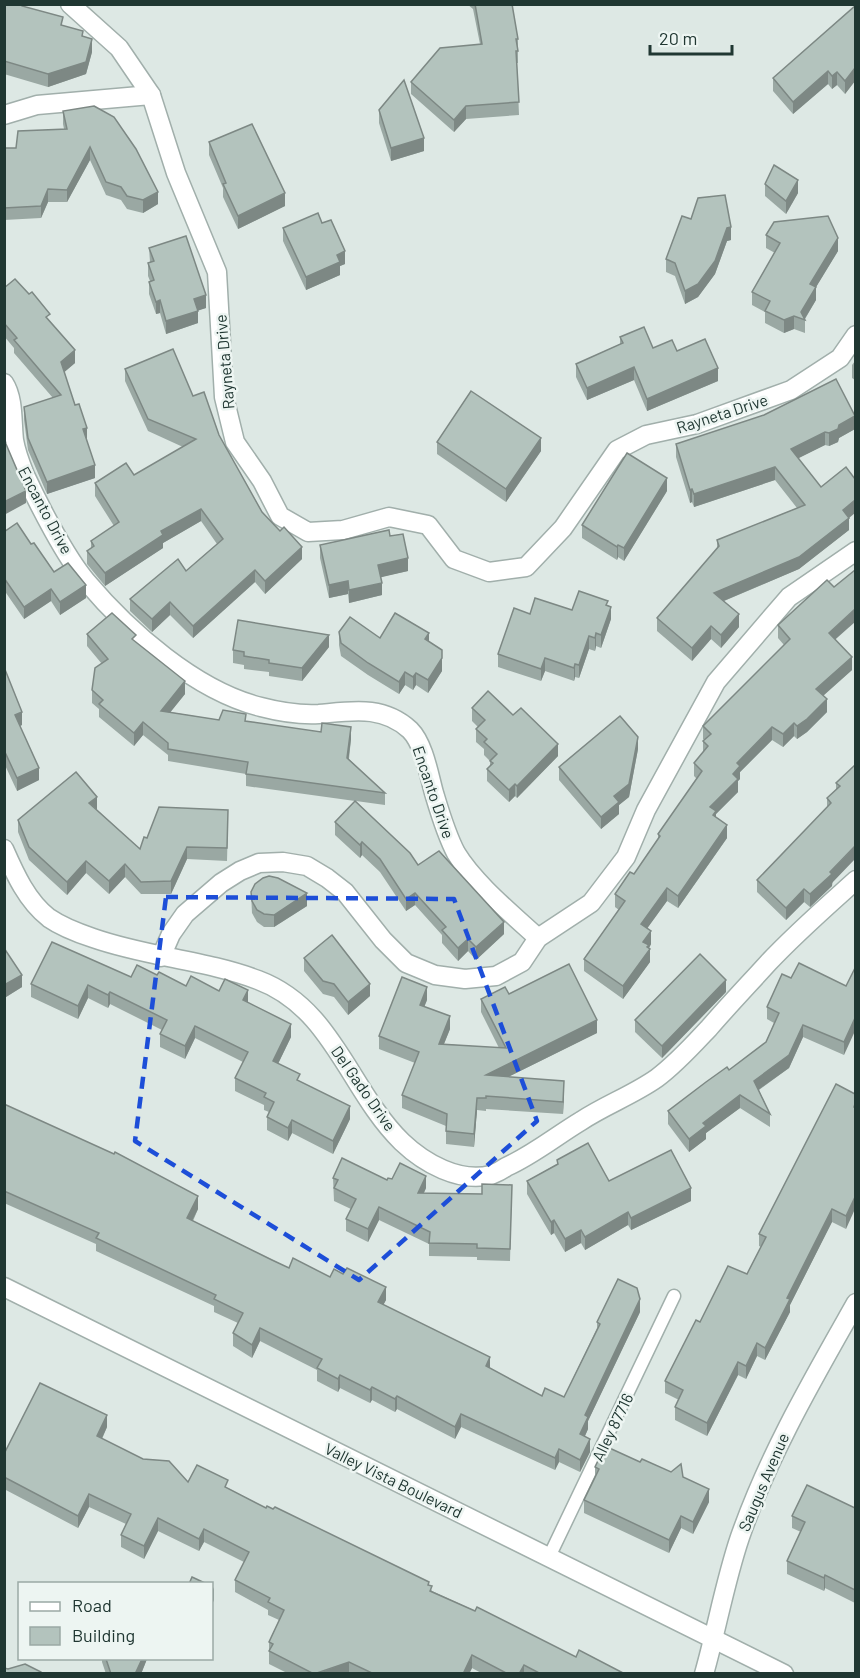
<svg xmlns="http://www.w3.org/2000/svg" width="860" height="1678" font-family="Barlow,sans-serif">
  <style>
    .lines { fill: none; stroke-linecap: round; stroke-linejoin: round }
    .service-casing { stroke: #a1afab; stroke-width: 15 }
    .minor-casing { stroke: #a1afab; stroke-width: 21 }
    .service { stroke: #fff; stroke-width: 12 }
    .minor { stroke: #fff; stroke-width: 18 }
    .wall { fill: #9aa8a3 }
    .shaded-wall { fill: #7d8884 }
    .building { fill: #b3c3bd; stroke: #7d8884; stroke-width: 1.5 }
    .marked { fill: none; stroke: #1d4ed8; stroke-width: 4.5; stroke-dasharray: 12 8; stroke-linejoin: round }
    .labels { text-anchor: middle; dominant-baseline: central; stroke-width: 5; stroke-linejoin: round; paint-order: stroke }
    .street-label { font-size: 16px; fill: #203732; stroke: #edf5f2 }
  </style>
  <rect width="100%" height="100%" fill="#dde8e4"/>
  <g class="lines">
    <defs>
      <polyline id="service" points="549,1557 674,1296"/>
      <g id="minor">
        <polyline points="70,4 119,48 151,95 176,173 217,272 224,397 235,442 262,481 280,516 308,532 343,530 389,517 428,525 454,559 489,572 526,567 563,528 617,450 646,435 697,424 791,390 840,358 856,335"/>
        <polyline points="4,115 37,105 151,95"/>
        <path d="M 4,383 C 14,398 12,423 14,440 C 16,452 21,465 25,475 C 39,505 65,556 86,581 C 129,632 196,691 261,707 C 280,712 300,715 319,714 C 352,711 383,705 410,730 C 424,744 429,775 434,793 C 440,813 446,834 456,853 C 474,883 512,914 538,938"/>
        <path d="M 4,849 C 15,874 27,901 49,918 C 62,927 78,933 93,938 C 147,957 205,960 258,980 C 333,1008 349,1090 402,1142 C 424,1163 459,1183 491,1175 C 496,1173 502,1170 506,1167 C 533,1155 556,1136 581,1121 C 605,1105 633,1095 657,1078 C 676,1064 693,1045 709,1028 C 728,1006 748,985 768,963 C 795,934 826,907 856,880"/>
        <polyline points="161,957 171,934 185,914 221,883 240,871 259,863 283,862 307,866 327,878 345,892 383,940 406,963 435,975 465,979 496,976 522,962 538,938 591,903 626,857 646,810 716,682 789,597 856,551"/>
        <polyline points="4,1287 784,1674"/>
        <path d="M 704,1674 C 717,1628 725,1581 740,1537 C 769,1454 813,1379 856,1303"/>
      </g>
    </defs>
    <use href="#service" class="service-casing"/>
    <use href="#minor" class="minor-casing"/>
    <use href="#service" class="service"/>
    <use href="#minor" class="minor"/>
  </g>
  <g class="wall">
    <polygon points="4,4 25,7 83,37 92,52 86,74 48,87 4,74"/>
    <polygon points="467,4 512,4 518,39 518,63 517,63 519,115 466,119 454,132 411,94 411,82 480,44 473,9"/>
    <polygon points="855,6 855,81 845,94 837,85 832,89 828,84 793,114 773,91 773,78"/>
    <polygon points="379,110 424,151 391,161 379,123"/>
    <polygon points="63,111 158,204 143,213 127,209 121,200 106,195 90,160 67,202 48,202 41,218 4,220 4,148 16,148 64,129 63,124"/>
    <polygon points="209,142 285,206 238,229 223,197 223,188 209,155"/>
    <polygon points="765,184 798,193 786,214 765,196"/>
    <polygon points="682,216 731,240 727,241 715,274 698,297 685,304 675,276 666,272 666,259"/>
    <polygon points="322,223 345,264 340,266 340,275 306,290 283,241 283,228"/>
    <polygon points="766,235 838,251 816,287 816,300 805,319 805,333 794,329 784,333 765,323 765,312 752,305 752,292 775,253 766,248"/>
    <polygon points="149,248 206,308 198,310 198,323 166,334 160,313 156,314 149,294 149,282 150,281 148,276 148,263 150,262"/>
    <polygon points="4,288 50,321 75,363 64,372 87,441 95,478 47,494 28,450 24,420 24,407 53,398 14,353 14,348 4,336"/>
    <polygon points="620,337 653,348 677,351 718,381 647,411 634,380 587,400 576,377 576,364 620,344"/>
    <polygon points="855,361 855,380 852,378 852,365"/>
    <polygon points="125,369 193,396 219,435 262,512 302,559 265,594 255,582 193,638 170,615 152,632 130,611 130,599 186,571 217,544 201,521 163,543 163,548 105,586 87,564 87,551 91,549 91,541 114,526 95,496 95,483 134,475 183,447 148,431 125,381"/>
    <polygon points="855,429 839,438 838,442 829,446 825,445 798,458 821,487 849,518 849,530 799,569 724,601 739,627 721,648 711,639 692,661 657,631 657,618 717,549 717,540 797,508 775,480 694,507 692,502 690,503 676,457 676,444"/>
    <polygon points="437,442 541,451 506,502 437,454"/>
    <polygon points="667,491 624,561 618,557 617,560 582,538 582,525"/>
    <polygon points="4,532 31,544 54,572 86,598 60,615 51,601 24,619 4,590"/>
    <polygon points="390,536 408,571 380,577 382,595 349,603 348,594 329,598 320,558 320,545"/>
    <polygon points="608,606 611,619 601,648 596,646 595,651 589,649 579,678 575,677 574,681 545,671 541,681 498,667 498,654 530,614 572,610"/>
    <polygon points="778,625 836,640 852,670 823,696 827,712 807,732 797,739 794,736 783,747 772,740 740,772 740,779 738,781 738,792 716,814 716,817 727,838 678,908 667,901 647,928 651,944 649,948 650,962 623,999 584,971 584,959 619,910 615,907 615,894 634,874 658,839 658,834 697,779 694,776 694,763 703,752 703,741 704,740 703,739 703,726 784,645 778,638"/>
    <polygon points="339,632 380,638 429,642 442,671 428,693 416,685 413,690 405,685 399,694 368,675 341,656 339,645"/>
    <polygon points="87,634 136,642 185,694 170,712 219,720 246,721 351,739 349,759 385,793 385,805 356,801 418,865 504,934 476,960 468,951 458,961 442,943 442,935 415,905 406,911 380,872 362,855 360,858 335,835 335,822 355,801 246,786 246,774 168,761 168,755 143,735 134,746 99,717 99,709 92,703 92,690 102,664 87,646"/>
    <polygon points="329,647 302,681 269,676 269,672 244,669 244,665 233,663 233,650"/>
    <polygon points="4,667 22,725 20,726 39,780 17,791 4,763"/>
    <polygon points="472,708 513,715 558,756 517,798 515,796 509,802 487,781 487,769 490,766 490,761 484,755 484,749 476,742 476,729 478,727 472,721"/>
    <polygon points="638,749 629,797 619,805 619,814 601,829 559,780 559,767"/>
    <polygon points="855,765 832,886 810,907 804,902 786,920 757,892 757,880 827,808 827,798 836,790 836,783"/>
    <polygon points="97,810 140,849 147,838 228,822 227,861 187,859 171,894 141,894 125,877 109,894 86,873 67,895 29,860 18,832 18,820"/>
    <polygon points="251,892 307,906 274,927 264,927 257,922 252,913"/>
    <polygon points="4,948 22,987 6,997 4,997"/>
    <polygon points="304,958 370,996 348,1015 334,997 323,994 304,971"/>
    <polygon points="157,975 186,986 219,991 248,1003 291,1037 278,1064 300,1082 350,1119 333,1154 292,1133 288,1141 267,1130 267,1117 269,1112 264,1110 264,1105 235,1091 235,1078 243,1062 195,1038 185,1059 160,1047 160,1034 162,1030 110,1004 108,1008 88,998 78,1019 31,997 31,984"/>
    <polygon points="791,978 846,986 844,1055 803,1037 789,1068 759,1090 770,1114 770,1127 740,1108 706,1133 706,1139 689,1152 668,1124 668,1111 729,1070 766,1042 774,1023 767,1019 767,1007"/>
    <polygon points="726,992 662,1058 635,1032 635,1020"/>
    <polygon points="509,994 597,1033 508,1077 564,1094 563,1114 486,1109 486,1111 477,1110 474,1147 446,1144 446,1126 402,1108 402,1095 415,1063 379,1049 379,1036 427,1000 424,1006 450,1029 444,1044 499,1048 481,1012 481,999"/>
    <polygon points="855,1094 846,1229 832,1222 790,1305 790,1312 765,1360 757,1356 746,1379 738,1375 707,1436 675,1420 675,1407 679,1400 665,1393 665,1381 700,1322 747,1274 761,1247 759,1246 759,1234"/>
    <polygon points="4,1104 198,1209 193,1221 289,1268 330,1277 386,1300 383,1305 490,1369 542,1396 564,1397 597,1328 597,1322 640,1312 588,1421 588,1429 585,1436 590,1452 580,1472 559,1462 555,1470 461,1427 455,1439 397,1409 395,1412 372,1400 370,1403 340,1388 338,1392 317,1381 317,1370 260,1341 252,1358 233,1346 233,1333 238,1323 214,1312 214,1306 96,1251 96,1244 4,1203"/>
    <polygon points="557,1160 609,1181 691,1201 631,1230 628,1225 585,1250 581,1243 565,1252 554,1233 551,1235 527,1194 527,1181 557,1164"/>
    <polygon points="333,1178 387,1180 426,1188 424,1193 482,1194 512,1185 510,1261 477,1260 477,1257 429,1256 429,1244 379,1220 368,1242 346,1231 346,1219 351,1209 334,1201"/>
    <polygon points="107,1427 102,1439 188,1482 228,1488 266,1508 429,1585 432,1591 576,1657 625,1674 483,1674 472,1668 469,1674 289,1674 269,1664 269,1642 279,1620 268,1615 268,1610 235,1592 235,1580 244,1562 204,1542 199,1551 158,1531 144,1559 121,1547 121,1535 126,1524 89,1507 78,1528 4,1489 4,1454"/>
    <polygon points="640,1462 683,1477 709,1502 693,1534 681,1528 669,1553 584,1513 584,1500 595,1477 595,1467"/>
    <polygon points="855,1508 855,1603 825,1588 824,1591 787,1574 787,1561 801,1532 792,1528 792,1516"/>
    <polygon points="102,1659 147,1659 141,1674 106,1674 102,1662"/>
  </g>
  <g class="shaded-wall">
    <polygon points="92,39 92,52 86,74 48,87 48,74"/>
    <polygon points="855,68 855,81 845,94 845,81"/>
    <polygon points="828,71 828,84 793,114 793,102"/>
    <polygon points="837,72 837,85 832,89 832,76"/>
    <polygon points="466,106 466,119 454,132 454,120"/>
    <polygon points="424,138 424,151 391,161 391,148"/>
    <polygon points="90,147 90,160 67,202 67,190"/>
    <polygon points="798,180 798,193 786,214 786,201"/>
    <polygon points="48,189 48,202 41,218 41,206"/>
    <polygon points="158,192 158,204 143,213 143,200"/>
    <polygon points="285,193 285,206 238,229 238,216"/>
    <polygon points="731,227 731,240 727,241 715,274 698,297 685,304 685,291 727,228"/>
    <polygon points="838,238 838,251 810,297 810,284"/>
    <polygon points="345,251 345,264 340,266 340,275 306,290 306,277 337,255"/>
    <polygon points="816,287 816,300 804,320 801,312"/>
    <polygon points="206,295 206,308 194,312 194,299"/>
    <polygon points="160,300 160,313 156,314 156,302"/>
    <polygon points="198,311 198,323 166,334 166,321"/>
    <polygon points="794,316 794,329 784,333 784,320"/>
    <polygon points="75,350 75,363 61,375 61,362"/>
    <polygon points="634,367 634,380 587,400 587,388"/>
    <polygon points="718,368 718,381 647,411 647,399"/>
    <polygon points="855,416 855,429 839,438 838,442 829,446 829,433 839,425"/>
    <polygon points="87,428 87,441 83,429"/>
    <polygon points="825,432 825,445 791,462 791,449"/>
    <polygon points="541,438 541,451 506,502 506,489"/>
    <polygon points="95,465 95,478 47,494 47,482"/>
    <polygon points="775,467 775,480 694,507 694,494"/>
    <polygon points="667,478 667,491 624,561 624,548"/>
    <polygon points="692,489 692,502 690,503 690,490"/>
    <polygon points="26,491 26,503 4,515 4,502"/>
    <polygon points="855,500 855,513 849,518 849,530 799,569 714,605 714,593 843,510"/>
    <polygon points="201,509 201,521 163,543 163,548 105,586 105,573 161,531"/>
    <polygon points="618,545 618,557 617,560 617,547"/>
    <polygon points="302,547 302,559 265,594 265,581"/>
    <polygon points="408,558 408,571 378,578 378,565"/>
    <polygon points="255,570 255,582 193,638 193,626"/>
    <polygon points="348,581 348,594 329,598 329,585"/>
    <polygon points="382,583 382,595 349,603 349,590"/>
    <polygon points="86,585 86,598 60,615 60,602"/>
    <polygon points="51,589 51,601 24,619 24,607"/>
    <polygon points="170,602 170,615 152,632 152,619"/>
    <polygon points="611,607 611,619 601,648 601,635"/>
    <polygon points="855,609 855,622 829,645 829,633"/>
    <polygon points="739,614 739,627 721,648 721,635"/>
    <polygon points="711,626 711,639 692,661 692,648"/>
    <polygon points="429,633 429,645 425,639"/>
    <polygon points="596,633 596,646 595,651 595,638"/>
    <polygon points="329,635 329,647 302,681 302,668"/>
    <polygon points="589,636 589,649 579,678 579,665"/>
    <polygon points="852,657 852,670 816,702 816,689"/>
    <polygon points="442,658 442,671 428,693 428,680"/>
    <polygon points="545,658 545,671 541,681 541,669"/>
    <polygon points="575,664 575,677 574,681 574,668"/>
    <polygon points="405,672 405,685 399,694 399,682"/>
    <polygon points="416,673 416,685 413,690 413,677"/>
    <polygon points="185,681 185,694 161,724 161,711"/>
    <polygon points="827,699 827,712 807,732 797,739 797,726"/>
    <polygon points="22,712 22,725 15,728 15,715"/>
    <polygon points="143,722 143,735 134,746 134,733"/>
    <polygon points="794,723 794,736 783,747 783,734"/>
    <polygon points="351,727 351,739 347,770 347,758"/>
    <polygon points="772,727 772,740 740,772 740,779 738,781 738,792 716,814 716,824 710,807 733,774 737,763"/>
    <polygon points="638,737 638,749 629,797 619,805 619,814 601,829 601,817"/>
    <polygon points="558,744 558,756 517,798 517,786"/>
    <polygon points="39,768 39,780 17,791 17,778"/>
    <polygon points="515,784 515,796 509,802 509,790"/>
    <polygon points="97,797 97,810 89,803"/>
    <polygon points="727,825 727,838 678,908 678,896"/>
    <polygon points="362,842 362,855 360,858 360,845"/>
    <polygon points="855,846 855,859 832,883 832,886 810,907 810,894"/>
    <polygon points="187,847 187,859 171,894 171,881"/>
    <polygon points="86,861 86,873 67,895 67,882"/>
    <polygon points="125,864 125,877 109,894 109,881"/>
    <polygon points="667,888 667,901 641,937 641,924"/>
    <polygon points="804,889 804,902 786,920 786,908"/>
    <polygon points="307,893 307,906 274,927 274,915"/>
    <polygon points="415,893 415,905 406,911 406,899"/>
    <polygon points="504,922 504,934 476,960 476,947"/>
    <polygon points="651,931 651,944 649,948 650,949 650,962 623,999 623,986 643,942"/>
    <polygon points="468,939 468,951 458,961 458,948"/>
    <polygon points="22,975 22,987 6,997 6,984"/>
    <polygon points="726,980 726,992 662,1058 662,1046"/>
    <polygon points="370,984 370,996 348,1015 348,1002"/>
    <polygon points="88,985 88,998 78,1019 78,1006"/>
    <polygon points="427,987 427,1000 420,1018 420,1005"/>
    <polygon points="248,990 248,1003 243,1000"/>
    <polygon points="110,992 110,1004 108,1008 108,995"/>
    <polygon points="450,1016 450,1029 439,1056 439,1044"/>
    <polygon points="855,1018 855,1031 844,1055 844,1042"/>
    <polygon points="597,1020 597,1033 486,1088 486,1075"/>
    <polygon points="291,1024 291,1037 273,1074 273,1061"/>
    <polygon points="803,1025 803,1037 789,1068 754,1093 754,1081"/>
    <polygon points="195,1026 195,1038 185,1059 185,1046"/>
    <polygon points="564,1081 564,1094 563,1114 563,1102"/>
    <polygon points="740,1095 740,1108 706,1133 706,1139 689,1152 689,1139 703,1123"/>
    <polygon points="477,1098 477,1110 474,1147 474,1134"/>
    <polygon points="350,1106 350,1119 333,1154 333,1141"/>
    <polygon points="292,1120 292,1133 288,1141 288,1128"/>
    <polygon points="426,1176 426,1188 418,1205 418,1193"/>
    <polygon points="691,1188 691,1201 631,1230 631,1218"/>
    <polygon points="198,1196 198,1209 187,1231 187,1218"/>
    <polygon points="855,1197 855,1209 846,1229 846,1216"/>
    <polygon points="379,1207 379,1220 368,1242 368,1229"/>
    <polygon points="832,1209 832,1222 790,1305 790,1312 765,1360 765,1348 787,1298"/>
    <polygon points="628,1212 628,1225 585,1250 585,1237"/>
    <polygon points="554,1220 554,1233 551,1235 551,1222"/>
    <polygon points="581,1230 581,1243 565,1252 565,1239"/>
    <polygon points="386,1287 386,1300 378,1315 378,1302"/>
    <polygon points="640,1299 640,1312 588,1421 588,1429 580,1447 580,1434 585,1415"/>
    <polygon points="260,1328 260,1341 252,1358 252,1345"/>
    <polygon points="757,1343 757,1356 746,1379 746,1366"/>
    <polygon points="490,1357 490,1370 486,1366"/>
    <polygon points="738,1362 738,1375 707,1436 707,1423"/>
    <polygon points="340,1375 340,1388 338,1392 338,1379"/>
    <polygon points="372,1387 372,1400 370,1403 370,1390"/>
    <polygon points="397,1396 397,1409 395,1412 395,1399"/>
    <polygon points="461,1414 461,1427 455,1439 455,1427"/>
    <polygon points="107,1415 107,1427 97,1449 97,1436"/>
    <polygon points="590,1439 590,1452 580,1472 580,1460"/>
    <polygon points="559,1449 559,1462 555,1470 555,1458"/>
    <polygon points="709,1489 709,1502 693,1534 693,1522"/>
    <polygon points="89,1494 89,1507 78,1528 78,1516"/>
    <polygon points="681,1516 681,1528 669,1553 669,1540"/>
    <polygon points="158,1518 158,1531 144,1559 144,1546"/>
    <polygon points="204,1529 204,1542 199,1551 199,1539"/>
    <polygon points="825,1575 825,1588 824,1591 824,1578"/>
    <polygon points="214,1587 214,1600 212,1605 212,1592"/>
    <polygon points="472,1655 472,1668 469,1674 463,1674"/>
    <polygon points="142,1659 147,1659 141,1674 135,1674"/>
    <polygon points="349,1662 349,1674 316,1674"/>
    <polygon points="524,1665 524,1674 519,1674"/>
  </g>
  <g class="building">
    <polygon points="4,4 22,4 22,6 63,17 61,25 83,31 82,36 92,39 86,62 48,74 4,61"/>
    <polygon points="475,4 512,4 518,39 516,39 518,51 516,51 519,102 466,106 454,120 411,82 440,48 482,44"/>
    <polygon points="855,6 855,68 845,81 837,72 832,76 828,71 793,102 773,78"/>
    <polygon points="404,80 424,138 391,148 379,110"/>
    <polygon points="94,106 114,117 136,149 158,192 143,200 127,196 121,187 106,182 90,147 67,190 48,189 41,206 4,208 4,148 16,148 18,131 67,129 63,111"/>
    <polygon points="252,124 285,193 238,216 223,184 226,183 209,142"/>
    <polygon points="774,165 798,180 786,201 765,184"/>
    <polygon points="725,195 731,227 727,228 715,261 698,284 685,291 675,263 666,259 682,216 691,219 698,198"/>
    <polygon points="318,213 322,223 331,220 345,251 337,255 340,262 306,277 283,228"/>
    <polygon points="828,216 838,238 810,284 816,287 801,312 805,320 794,316 784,320 765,311 770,301 752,292 780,243 766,235 774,222"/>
    <polygon points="186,236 206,295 194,299 198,311 166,321 160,300 156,302 149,282 154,280 148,263 154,261 149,248"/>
    <polygon points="15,279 29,294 32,292 50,314 46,317 75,350 61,362 75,405 79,404 87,428 83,429 95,465 47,482 28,438 24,407 61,395 14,340 17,338 4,323 4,288"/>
    <polygon points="644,327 653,348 672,340 677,351 705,339 718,368 647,399 634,367 587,388 576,364 623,343 620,337"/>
    <polygon points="173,349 193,396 204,392 219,435 262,512 280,531 284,527 302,547 265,581 255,570 193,626 170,602 152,619 130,599 178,559 186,571 223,539 201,509 161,531 163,535 105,573 87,551 94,546 91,541 119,522 95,483 126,463 134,475 196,439 148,419 125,369"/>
    <polygon points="836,379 855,416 839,425 838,429 829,433 825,432 791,449 821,487 846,467 855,479 855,500 843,510 849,518 799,557 714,593 739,614 721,635 711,626 692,648 657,618 719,546 717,540 805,505 775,467 694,494 692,489 690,490 676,444 764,415"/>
    <polygon points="471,391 541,438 506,489 437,442"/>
    <polygon points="4,436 6,444 26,491 4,502"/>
    <polygon points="627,453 667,478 624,548 618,545 617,547 582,525"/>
    <polygon points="17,523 31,544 34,543 54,572 68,563 86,585 60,602 51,589 24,607 4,578 4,532"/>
    <polygon points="389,530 390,536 403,534 408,558 378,565 382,583 349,590 348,581 329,585 320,545"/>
    <polygon points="855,570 855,609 829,633 852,657 816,689 827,699 807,719 797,726 794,723 783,734 772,727 737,763 740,766 733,774 738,779 710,807 716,811 713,815 727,825 678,896 667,888 641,924 651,931 643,942 649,945 647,947 650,949 623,986 584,959 625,901 615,894 630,872 634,874 660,836 658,834 702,771 694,763 708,746 703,741 711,734 703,726 790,639 778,625 827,580 834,587"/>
    <polygon points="579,591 608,601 606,605 611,607 601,635 596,633 595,638 589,636 579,665 575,664 574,668 545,658 541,669 498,654 514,608 530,614 535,598 572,610"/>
    <polygon points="112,613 136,635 132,639 185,681 161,711 219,720 223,710 246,714 245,721 321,732 322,723 351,727 347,758 385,793 246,774 248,762 168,749 168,743 143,722 134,733 99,704 103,700 92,690 95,668 108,659 87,634"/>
    <polygon points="395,613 429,633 425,639 442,650 442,658 428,680 416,673 413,677 405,672 399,682 368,663 341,643 339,632 350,617 380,638"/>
    <polygon points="238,620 329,635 302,668 269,663 269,660 244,656 244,652 233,650"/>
    <polygon points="4,667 22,712 15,715 39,768 17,778 4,750"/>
    <polygon points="488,691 513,715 521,708 558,744 517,786 515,784 509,790 487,769 493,763 490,761 497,754 484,742 487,739 476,729 485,720 472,708"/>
    <polygon points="620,716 638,737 629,784 614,796 619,802 601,817 559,767"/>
    <polygon points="855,765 855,846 830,872 832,874 810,894 804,889 786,908 757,880 831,803 827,798 840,786 836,783"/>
    <polygon points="76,772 97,797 89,803 140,849 144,837 147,838 159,807 228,810 227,848 187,847 171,881 141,882 125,864 109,881 86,861 67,882 29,847 18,820"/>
    <polygon points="355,801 410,853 418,865 439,851 504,922 476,947 468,939 458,948 442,930 446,927 415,893 406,899 380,859 362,842 360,845 335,822"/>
    <polygon points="269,876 278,878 307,893 274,915 264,914 257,910 252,901 251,892 255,884 263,878"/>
    <polygon points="332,935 370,984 348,1002 334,984 323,981 304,958"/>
    <polygon points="52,942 131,977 137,965 157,975 159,972 186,986 191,976 219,991 225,979 248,990 243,1000 291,1024 273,1061 300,1074 297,1080 350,1106 333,1141 292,1120 288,1128 267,1117 274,1102 264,1097 266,1093 235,1078 248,1052 195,1026 185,1046 160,1034 167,1020 110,992 108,995 88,985 78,1006 31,984"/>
    <polygon points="4,948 22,975 6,984 4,984"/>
    <polygon points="700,954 726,980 662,1046 635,1020"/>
    <polygon points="799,963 846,986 855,968 855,1018 844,1042 803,1025 789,1055 754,1081 770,1114 740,1095 703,1123 706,1126 689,1139 668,1111 706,1082 727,1067 729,1070 766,1042 779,1013 767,1007 782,974 791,978"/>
    <polygon points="569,964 597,1020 486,1075 564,1081 563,1102 486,1096 486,1098 477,1098 474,1134 446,1131 447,1114 402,1095 419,1052 379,1036 402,977 427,987 420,1005 450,1016 439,1044 506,1048 481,999 505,987 509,994"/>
    <polygon points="836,1084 855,1094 855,1104 854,1107 855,1108 855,1197 846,1216 832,1209 787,1298 790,1299 765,1348 757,1343 746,1366 738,1362 707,1423 675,1407 683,1390 665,1381 696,1320 700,1322 728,1266 747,1274 766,1237 759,1234"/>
    <polygon points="4,1104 114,1154 115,1152 198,1196 187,1218 272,1260 289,1268 293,1258 330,1277 334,1269 343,1274 347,1268 386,1287 378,1302 490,1357 486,1366 542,1396 545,1388 564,1397 600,1324 597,1322 618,1279 637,1288 640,1299 585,1415 588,1417 580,1434 590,1439 580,1460 559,1449 555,1458 461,1414 455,1427 397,1396 395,1399 372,1387 370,1390 340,1375 338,1379 317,1368 322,1359 260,1328 252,1345 233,1333 243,1313 214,1299 216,1295 96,1238 99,1233 4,1191"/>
    <polygon points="588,1143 609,1181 671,1150 691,1188 631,1218 628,1212 585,1237 581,1230 565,1239 554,1220 551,1222 527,1181 558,1164 557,1160"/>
    <polygon points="342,1158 387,1180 388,1178 392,1179 400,1163 426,1176 418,1193 482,1194 482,1184 512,1185 510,1249 477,1248 477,1244 429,1243 430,1232 379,1207 368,1229 346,1219 356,1199 334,1188 338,1180 333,1178"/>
    <polygon points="40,1383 107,1415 97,1436 143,1459 169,1461 188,1482 197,1465 228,1480 225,1487 266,1508 267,1506 273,1509 275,1507 429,1582 428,1585 432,1586 430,1591 475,1611 477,1607 576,1657 579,1650 625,1674 541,1674 524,1665 519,1674 508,1674 472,1655 463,1674 374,1674 349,1662 314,1674 269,1651 273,1644 269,1642 284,1610 268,1602 270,1598 235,1580 249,1552 204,1529 199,1539 158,1518 144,1546 121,1535 131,1514 89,1494 78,1516 4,1477 4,1454"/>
    <polygon points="605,1446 640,1462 642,1459 671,1472 681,1464 683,1477 709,1489 693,1522 681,1516 669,1540 584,1500 599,1469 595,1467"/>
    <polygon points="807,1485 855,1508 855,1590 825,1575 824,1578 787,1561 805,1522 792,1516"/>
    <polygon points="192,1577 207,1584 189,1584"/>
    <polygon points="106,1659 142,1659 135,1674 111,1674"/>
    <polygon points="25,1664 41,1672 41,1674 4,1674 4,1668 8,1669"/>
  </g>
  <path class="marked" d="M 166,897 L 454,899 L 537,1121 L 359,1280 L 135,1141 Z"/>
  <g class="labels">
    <g class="street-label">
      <text transform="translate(224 362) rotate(-95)">Rayneta Drive</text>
      <text transform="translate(722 413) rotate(-18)">Rayneta Drive</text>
      <text transform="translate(46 510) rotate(62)">Encanto Drive</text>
      <text transform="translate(434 792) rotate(71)">Encanto Drive</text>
      <text transform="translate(364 1088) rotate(55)">Del Gado Drive</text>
      <text transform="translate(612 1427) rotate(-64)">Alley 87716</text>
      <text transform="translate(394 1480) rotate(26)">Valley Vista Boulevard</text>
      <text transform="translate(763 1482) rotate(-67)">Saugus Avenue</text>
    </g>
  </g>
  <rect width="860" height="1678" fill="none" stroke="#203732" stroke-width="12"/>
  <rect x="18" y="1582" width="195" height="78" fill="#edf5f2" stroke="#9ba9a5" stroke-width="1.5"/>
  <rect x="30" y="1602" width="30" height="9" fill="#ffffff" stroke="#9ba9a5" stroke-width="1.5"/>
  <text x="72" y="1612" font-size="18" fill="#203732">Road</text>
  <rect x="30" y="1627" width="30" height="18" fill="#b3c3bd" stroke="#9ba9a5" stroke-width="1.5"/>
  <text x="72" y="1642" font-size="18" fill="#203732">Building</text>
  <path d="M650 45v9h82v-9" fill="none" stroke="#203732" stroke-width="3"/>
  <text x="659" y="45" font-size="18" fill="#203732" stroke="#edf5f2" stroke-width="4.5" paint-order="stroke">20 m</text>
</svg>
